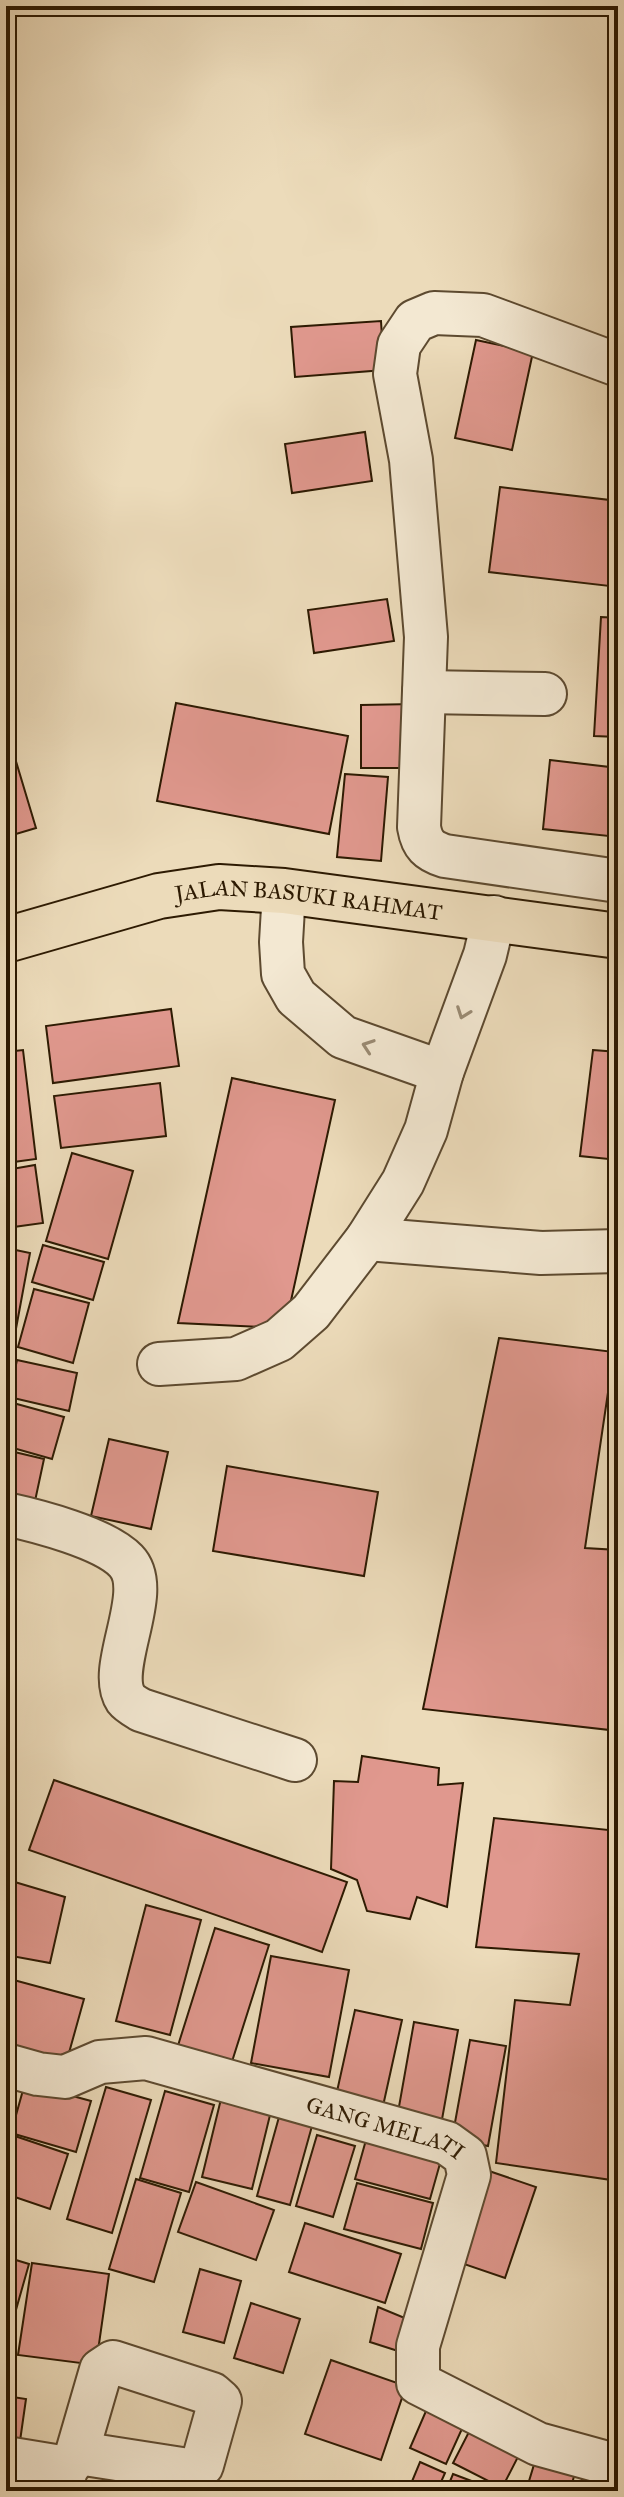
<svg xmlns="http://www.w3.org/2000/svg" width="624" height="2497" viewBox="0 0 624 2497" font-family="'IM FELL Great Primer',serif">
  <rect width="100%" height="100%" fill="#ecdbba"/>
  <filter id="stains"><feTurbulence type="fractalNoise" baseFrequency=".0025" numOctaves="4"/><feColorMatrix values="0 0 0 0 .2 0 0 0 0 .09 0 0 0 0 .02 0 0 0 .5 -.17"/></filter>
  <radialGradient id="worn" r=".72"><stop offset=".6" stop-color="#630" stop-opacity="0"/><stop offset="1" stop-color="#630" stop-opacity=".3"/></radialGradient>
  <!-- building -->
  <g fill="#e0988e" stroke="#2d1a02" stroke-width="2">
    <polygon points="381,321 384,370 295,377 291,327"/>
    <polygon points="476,340 533,352 512,450 455,438"/>
    <polygon points="365,432 372,481 292,493 285,444"/>
    <polygon points="500,487 618,501 618,587 489,572"/>
    <polygon points="387,599 394,641 314,653 308,610"/>
    <polygon points="601,617 618,618 618,737 594,736"/>
    <polygon points="176,703 348,736 329,834 157,801"/>
    <polygon points="415,704 415,768 361,768 361,705"/>
    <polygon points="6,728 36,828 6,837"/>
    <polygon points="550,760 618,768 618,837 543,829"/>
    <polygon points="345,774 388,777 381,861 337,857"/>
    <polygon points="171,1009 179,1066 53,1083 46,1026"/>
    <polygon points="23,1050 36,1159 6,1163 6,1052"/>
    <polygon points="593,1050 618,1052 618,1160 580,1156"/>
    <polygon points="232,1078 335,1100 285,1328 178,1323"/>
    <polygon points="160,1083 166,1136 61,1148 54,1096"/>
    <polygon points="72,1153 133,1171 108,1259 46,1241"/>
    <polygon points="35,1165 43,1223 6,1228 6,1170"/>
    <polygon points="43,1245 104,1262 93,1300 32,1282"/>
    <polygon points="6,1248 30,1253 15,1334 6,1332"/>
    <polygon points="34,1289 89,1303 73,1363 18,1347"/>
    <polygon points="499,1338 614,1352 585,1548 618,1550 618,2181 496,2163 515,2000 570,2005 579,1954 476,1947 494,1818 608,1830 609,1730 423,1709"/>
    <polygon points="17,1360 77,1373 69,1411 9,1397"/>
    <polygon points="6,1401 64,1417 52,1459 6,1446"/>
    <polygon points="109,1439 168,1452 151,1529 91,1516"/>
    <polygon points="6,1450 44,1459 35,1501 6,1495"/>
    <polygon points="227,1466 378,1492 364,1576 213,1551"/>
    <polygon points="362,1756 439,1768 438,1785 463,1783 447,1907 417,1897 410,1919 367,1911 357,1880 331,1869 334,1781 358,1782"/>
    <polygon points="54,1780 347,1882 322,1952 29,1850"/>
    <polygon points="8,1880 65,1897 50,1963 6,1955"/>
    <polygon points="146,1905 201,1920 170,2035 116,2021"/>
    <polygon points="215,1928 269,1945 229,2071 175,2055"/>
    <polygon points="271,1956 349,1970 329,2077 251,2063"/>
    <polygon points="10,1979 84,1999 67,2060 6,2043 6,1994"/>
    <polygon points="355,2010 402,2020 383,2106 336,2096"/>
    <polygon points="414,2022 458,2030 441,2125 397,2118"/>
    <polygon points="470,2040 506,2046 488,2146 452,2139"/>
    <polygon points="25,2083 91,2101 76,2152 11,2133"/>
    <polygon points="106,2087 151,2100 112,2233 67,2219"/>
    <polygon points="165,2091 214,2105 189,2192 140,2178"/>
    <polygon points="221,2099 271,2111 252,2189 202,2177"/>
    <polygon points="279,2117 312,2126 290,2205 257,2196"/>
    <polygon points="6,2133 68,2154 50,2209 6,2194"/>
    <polygon points="317,2135 355,2146 333,2217 296,2206"/>
    <polygon points="366,2140 441,2160 430,2199 355,2179"/>
    <polygon points="489,2171 536,2187 505,2278 458,2262"/>
    <polygon points="136,2179 181,2193 154,2282 109,2269"/>
    <polygon points="196,2182 274,2210 256,2260 178,2232"/>
    <polygon points="357,2183 433,2203 421,2249 344,2229"/>
    <polygon points="305,2223 401,2254 385,2303 289,2272"/>
    <polygon points="6,2257 29,2264 6,2345"/>
    <polygon points="32,2263 109,2274 96,2365 18,2355"/>
    <polygon points="200,2269 241,2281 224,2343 183,2332"/>
    <polygon points="251,2303 300,2319 283,2373 234,2358"/>
    <polygon points="378,2307 412,2321 398,2351 370,2342"/>
    <polygon points="331,2360 406,2386 381,2460 305,2434"/>
    <polygon points="6,2396 26,2399 20,2441 6,2439"/>
    <polygon points="429,2404 466,2420 446,2464 410,2448"/>
    <polygon points="472,2426 521,2451 502,2488 453,2463"/>
    <polygon points="536,2458 576,2469 570,2491 526,2491"/>
    <polygon points="420,2462 445,2473 437,2491 408,2491"/>
    <polygon points="6,2465 38,2471 34,2491 6,2491"/>
    <polygon points="585,2467 618,2476 618,2491 579,2491"/>
    <polygon points="453,2474 498,2491 446,2491"/>
  </g>
  <g fill="none" stroke-linecap="round" stroke-linejoin="round">
    <!-- minor casing -->
    <g stroke="#5d4a30" stroke-width="46">
      <g id="minor">
        <path d="M618,365L483,315L434,313L415,321L399,345L395,374L411,460L426,637L419,827C422,845 429,851 445,856L618,881"/>
        <polyline points="424,692 545,694"/>
        <polyline points="284,891 281,942 283,974 296,997 343,1037 442,1072"/>
        <polyline points="367,1239 541,1253 618,1251"/>
        <polyline points="159,1364 236,1359 279,1340 311,1312 367,1239 403,1182 426,1130 442,1072 485,955 494,917"/>
        <path d="M6,1514C38,1521 104,1538 126,1561C155,1591 105,1668 126,1699C129,1703 136,1707 141,1710L295,1760"/>
        <path id="s1" d="M6,2065L38,2074L65,2077L100,2062L146,2058L447,2143L465,2156L469,2175L418,2346V2383L538,2444L618,2466"/>
        <polyline points="6,2458 67,2468"/>
        <polyline points="61,2491 66,2469 76,2456 85,2454 188,2470 202,2465 220,2401 212,2394 113,2362 101,2370 76,2456"/>
      </g>
    </g>
    <!-- major casing -->
    <g stroke="#2d1a02" stroke-width="48">
      <g id="major">
        <path id="s2" d="M6,940L159,896L219,887L284,891L618,936"/>
      </g>
    </g>
    <!-- minor -->
    <use href="#minor" stroke="#f3e8d2" stroke-width="42"/>
    <!-- major -->
    <use href="#major" stroke="#ecdbba" stroke-width="44"/>
  </g>
  <!-- one-way arrows -->
  <defs><path id="oneway-chevron" d="M-2-3.5L2.5 0L-2 3.5" fill="none" stroke-width="1.6" stroke-linecap="round" stroke-linejoin="round" transform="scale(2)"/></defs>
  <g stroke="#9a8b74">
    <use href="#oneway-chevron" transform="translate(463 1013) rotate(110)"/>
    <use href="#oneway-chevron" transform="translate(368 1046) rotate(-161)"/>
  </g>
  <g text-anchor="middle" dominant-baseline="central" stroke-width="6" stroke-linejoin="round" paint-order="stroke">
    <!-- street labels -->
    <g font-size="22" fill="#2d1a02" stroke="#f3e8d2">
      <text stroke="none"><textPath href="#s2" startOffset="310">JALAN BASUKI RAHMAT</textPath></text>
      <text stroke="none"><textPath href="#s1" startOffset="394">GANG MELATI</textPath></text>
    </g>
  </g>
  <!-- margin -->
  <rect width="624" height="2497" fill="none" stroke="#ecdbba" stroke-width="32"/>
  <rect x="8" y="8" width="608" height="2481" fill="none" stroke="#2d1a02" stroke-width="4"/>
  <rect x="16" y="16" width="592" height="2465" fill="none" stroke="#2d1a02" stroke-width="2"/>
  <rect width="100%" height="100%" filter="url(#stains)"/>
  <rect width="100%" height="100%" fill="url(#worn)"/>
</svg>
